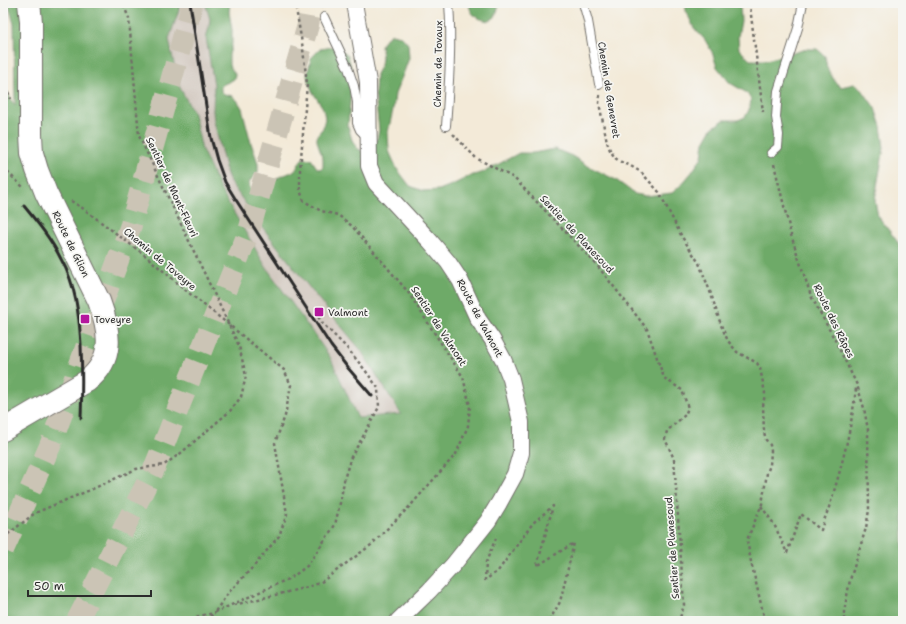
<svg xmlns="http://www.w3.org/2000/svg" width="906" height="624" viewBox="0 0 906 624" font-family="'Shantell Sans',sans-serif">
  <rect width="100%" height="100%" fill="#f6f6f2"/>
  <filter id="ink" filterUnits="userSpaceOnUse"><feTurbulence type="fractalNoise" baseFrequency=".025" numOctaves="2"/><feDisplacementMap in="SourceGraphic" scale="8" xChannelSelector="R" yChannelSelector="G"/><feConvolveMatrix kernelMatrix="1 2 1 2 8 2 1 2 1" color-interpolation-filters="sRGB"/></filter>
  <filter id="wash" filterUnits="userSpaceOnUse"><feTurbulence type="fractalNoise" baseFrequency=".012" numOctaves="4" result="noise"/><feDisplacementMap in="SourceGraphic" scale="16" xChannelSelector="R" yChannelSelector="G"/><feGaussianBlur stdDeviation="0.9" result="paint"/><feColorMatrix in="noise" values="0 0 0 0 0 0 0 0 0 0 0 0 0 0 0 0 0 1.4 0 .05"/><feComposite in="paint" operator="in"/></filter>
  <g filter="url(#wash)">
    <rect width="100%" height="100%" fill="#f3ead8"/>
    <!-- industrial -->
    <polygon fill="#cdc2b9" points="180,3 205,3 210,18 209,27 206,38 214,85 213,111 217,135 220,145 263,228 316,296 360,349 401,415 359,418 330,357 266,267 220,189 202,150 194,114 178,84 169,39 180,7"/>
    <!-- forest -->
    <g fill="#6eaa68" stroke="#4c6a4a">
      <path d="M8,3H180V7L169,39L178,84L194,114L202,150L220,189L266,267L330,357L358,418L401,414L360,349L316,296L263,228L230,182L226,171L214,121L213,111L214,85L206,38L209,27L210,19L205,3H230L229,12L232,30V44L229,55V65L235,74L234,79C230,82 225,83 221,86V91L224,94L232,96L237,100L242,108L251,143L258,163V172L249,182L250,188L254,191L268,187L279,177L292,172L297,168L301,160L304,158L311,159L317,168L320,169L323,167V158L317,141V135L323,128L325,118L323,108L312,91L307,76L311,58L320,49L337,46L348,56L352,71L350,103L348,126L352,140L357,148L362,151L373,147L377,139L379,130L375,94L376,74L381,65L382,57L381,46L384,40L392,34L401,36L408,44L409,58L404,72L395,94L393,110L388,132L389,151L397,169L410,186L423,191L439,190L454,184L470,176L484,172L519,153H533L555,149L572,156L588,166L616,180L635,194L646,196L672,193L681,185L692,172L702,157L704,142L712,128L724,120H738L745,117L749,110L751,100L747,93L730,83L717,67L712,52L705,40L694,28L686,11L685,3H740L741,21L738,37L739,49L750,60H767L807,49H817L825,56L827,68L836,83L841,87L854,84L861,88L875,108L881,126L884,148L877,186L875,201L878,216L897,241L902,252L903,263V621H3V85L15,106L14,24Z"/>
      <path d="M469,3H500L495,17L489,21C478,19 470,16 469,3Z"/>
    </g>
  </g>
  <g filter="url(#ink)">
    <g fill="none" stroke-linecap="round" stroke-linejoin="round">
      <!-- highway-tunnel -->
      <g stroke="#cbc4b5" stroke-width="22" stroke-dasharray="22 11" stroke-linecap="butt">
        <polyline points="3,550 50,446 131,225 190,13 191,3"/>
        <polyline points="77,621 154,469 249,231 308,25 312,3"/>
      </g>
      <!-- lane casing -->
      <g stroke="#716e68" stroke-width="10">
        <g id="lane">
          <polyline points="583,3 588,21 599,84"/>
          <polyline points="324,17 348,68 354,86 357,102 357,123 360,130 365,135 368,136"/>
          <path d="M446,126C449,85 452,44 449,3"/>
          <polyline points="771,153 778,147 779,135 776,117 778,91 798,28 803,3"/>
        </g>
      </g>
      <!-- street casing -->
      <g stroke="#716e68" stroke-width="18">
        <polyline id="street" points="354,3 368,82 369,166 376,183 430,241 448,262 460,280 478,319 492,339 503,359 511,379 521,422 521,453 515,474 499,503 488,521 453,565 429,591 398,621"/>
      </g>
      <!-- secondary casing -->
      <g stroke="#716e68" stroke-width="24">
        <path id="secondary" d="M3,430L87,381C115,359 110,331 99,301L46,193L37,170L32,153L31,134V22L29,3"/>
      </g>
      <!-- path -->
      <g stroke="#716e68" stroke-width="2.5" stroke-dasharray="3 3" stroke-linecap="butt">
        <polyline points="750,3 751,15 763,112"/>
        <polyline points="3,81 11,99"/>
        <polyline points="600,95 599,103 607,142 610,150 615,158 621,162 629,165 641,172 659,192 682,237 699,263 711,294 721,325 728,341 737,352 757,363 760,368 765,393 763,406 764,432 766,440 770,445 771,451 770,465 767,473 762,504 747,540 751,562 765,621"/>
        <polyline points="453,134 476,158 514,178 596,264 647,329 664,378 682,390 688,408 685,415 667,431 665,439 674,459 684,605 679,621"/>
        <polyline points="774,164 791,235 811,296 835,340 857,385 864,408 868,430 869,510 866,528 850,580 844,612 844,621"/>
        <polyline points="3,168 23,187"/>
        <polyline points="71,201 81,207 146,256 189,293 228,324 284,370 291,385 285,416 275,443 287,514 279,536 254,566 229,592 214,613 292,577 307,566 335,525 340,503 345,476 351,457 365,433 379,407 378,388 365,370 347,348 322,323 317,315 316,316"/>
        <path d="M761,506L774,524L787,553L801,514L821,530C824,519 829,509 832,498C843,462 852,425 856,388"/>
        <polyline points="3,538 35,513 90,490 136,469 164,465 181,453 230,411 241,397 246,376 239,346 139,136 129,19 123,3"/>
        <polyline points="496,538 486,562 485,580 498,571 533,523 553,506 537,566 574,543 560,602 549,621"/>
        <polyline points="234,605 304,588 320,583 371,545 412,504 456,454 468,426 470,406 463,377 408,292 352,226 338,215 321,211 304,201 300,190 300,170 307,84 303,49 295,3"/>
        <polyline points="192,621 199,616 215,613"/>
        <polyline points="206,621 214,613"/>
      </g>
      <!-- lane -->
      <use href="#lane" stroke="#fff" stroke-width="8"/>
      <!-- street -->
      <use href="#street" stroke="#fff" stroke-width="16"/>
      <!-- secondary -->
      <use href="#secondary" stroke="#fff" stroke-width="22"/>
      <!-- rail -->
      <g stroke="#2b2b2b" stroke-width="3">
        <polyline points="190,3 211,138 217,160 225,182 236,200 331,346 348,368 372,396"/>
        <path d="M24,206C38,223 51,239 61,259C76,285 79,315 81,344C82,369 82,393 81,418"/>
      </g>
    </g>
  </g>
  <!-- markers -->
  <g fill="#b5179e" stroke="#f6f6f2" stroke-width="1.5">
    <rect x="314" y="307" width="10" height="10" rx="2"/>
    <rect x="80" y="314" width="10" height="10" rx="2"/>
  </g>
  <g text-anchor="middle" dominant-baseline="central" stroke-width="3.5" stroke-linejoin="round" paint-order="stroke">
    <!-- street labels -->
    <g font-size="10" fill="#2b2b2b" stroke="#f6f6f2">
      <text transform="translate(438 64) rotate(-89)">Chemin de Tovaux</text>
      <text transform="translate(609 90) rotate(81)">Chemin de Genevret</text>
      <text transform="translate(172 187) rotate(65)">Sentier de Mont-Fleuri</text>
      <text transform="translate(577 234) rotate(47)">Sentier de Planesoud</text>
      <text transform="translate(71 244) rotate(64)">Route de Glion</text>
      <text transform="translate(160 259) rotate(40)">Chemin de Toveyre</text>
      <text transform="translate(480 318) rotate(62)">Route de Valmont</text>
      <text transform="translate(834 321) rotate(64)">Route des Râpes</text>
      <text transform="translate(439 326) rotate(57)">Sentier de Valmont</text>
      <text transform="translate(672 548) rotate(-94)">Sentier de Planesoud</text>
    </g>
    <!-- poi labels -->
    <g font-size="10" fill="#2b2b2b" stroke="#f6f6f2" text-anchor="start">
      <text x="328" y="312">Valmont</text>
      <text x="94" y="319">Toveyre</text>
    </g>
  </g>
  <!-- margin -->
  <rect width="906" height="624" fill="none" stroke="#f6f6f2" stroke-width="16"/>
  <!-- scale -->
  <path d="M28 590v6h123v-6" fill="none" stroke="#2b2b2b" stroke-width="2"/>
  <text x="34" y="590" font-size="12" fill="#2b2b2b" stroke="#f6f6f2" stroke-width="3" paint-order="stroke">50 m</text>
</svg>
